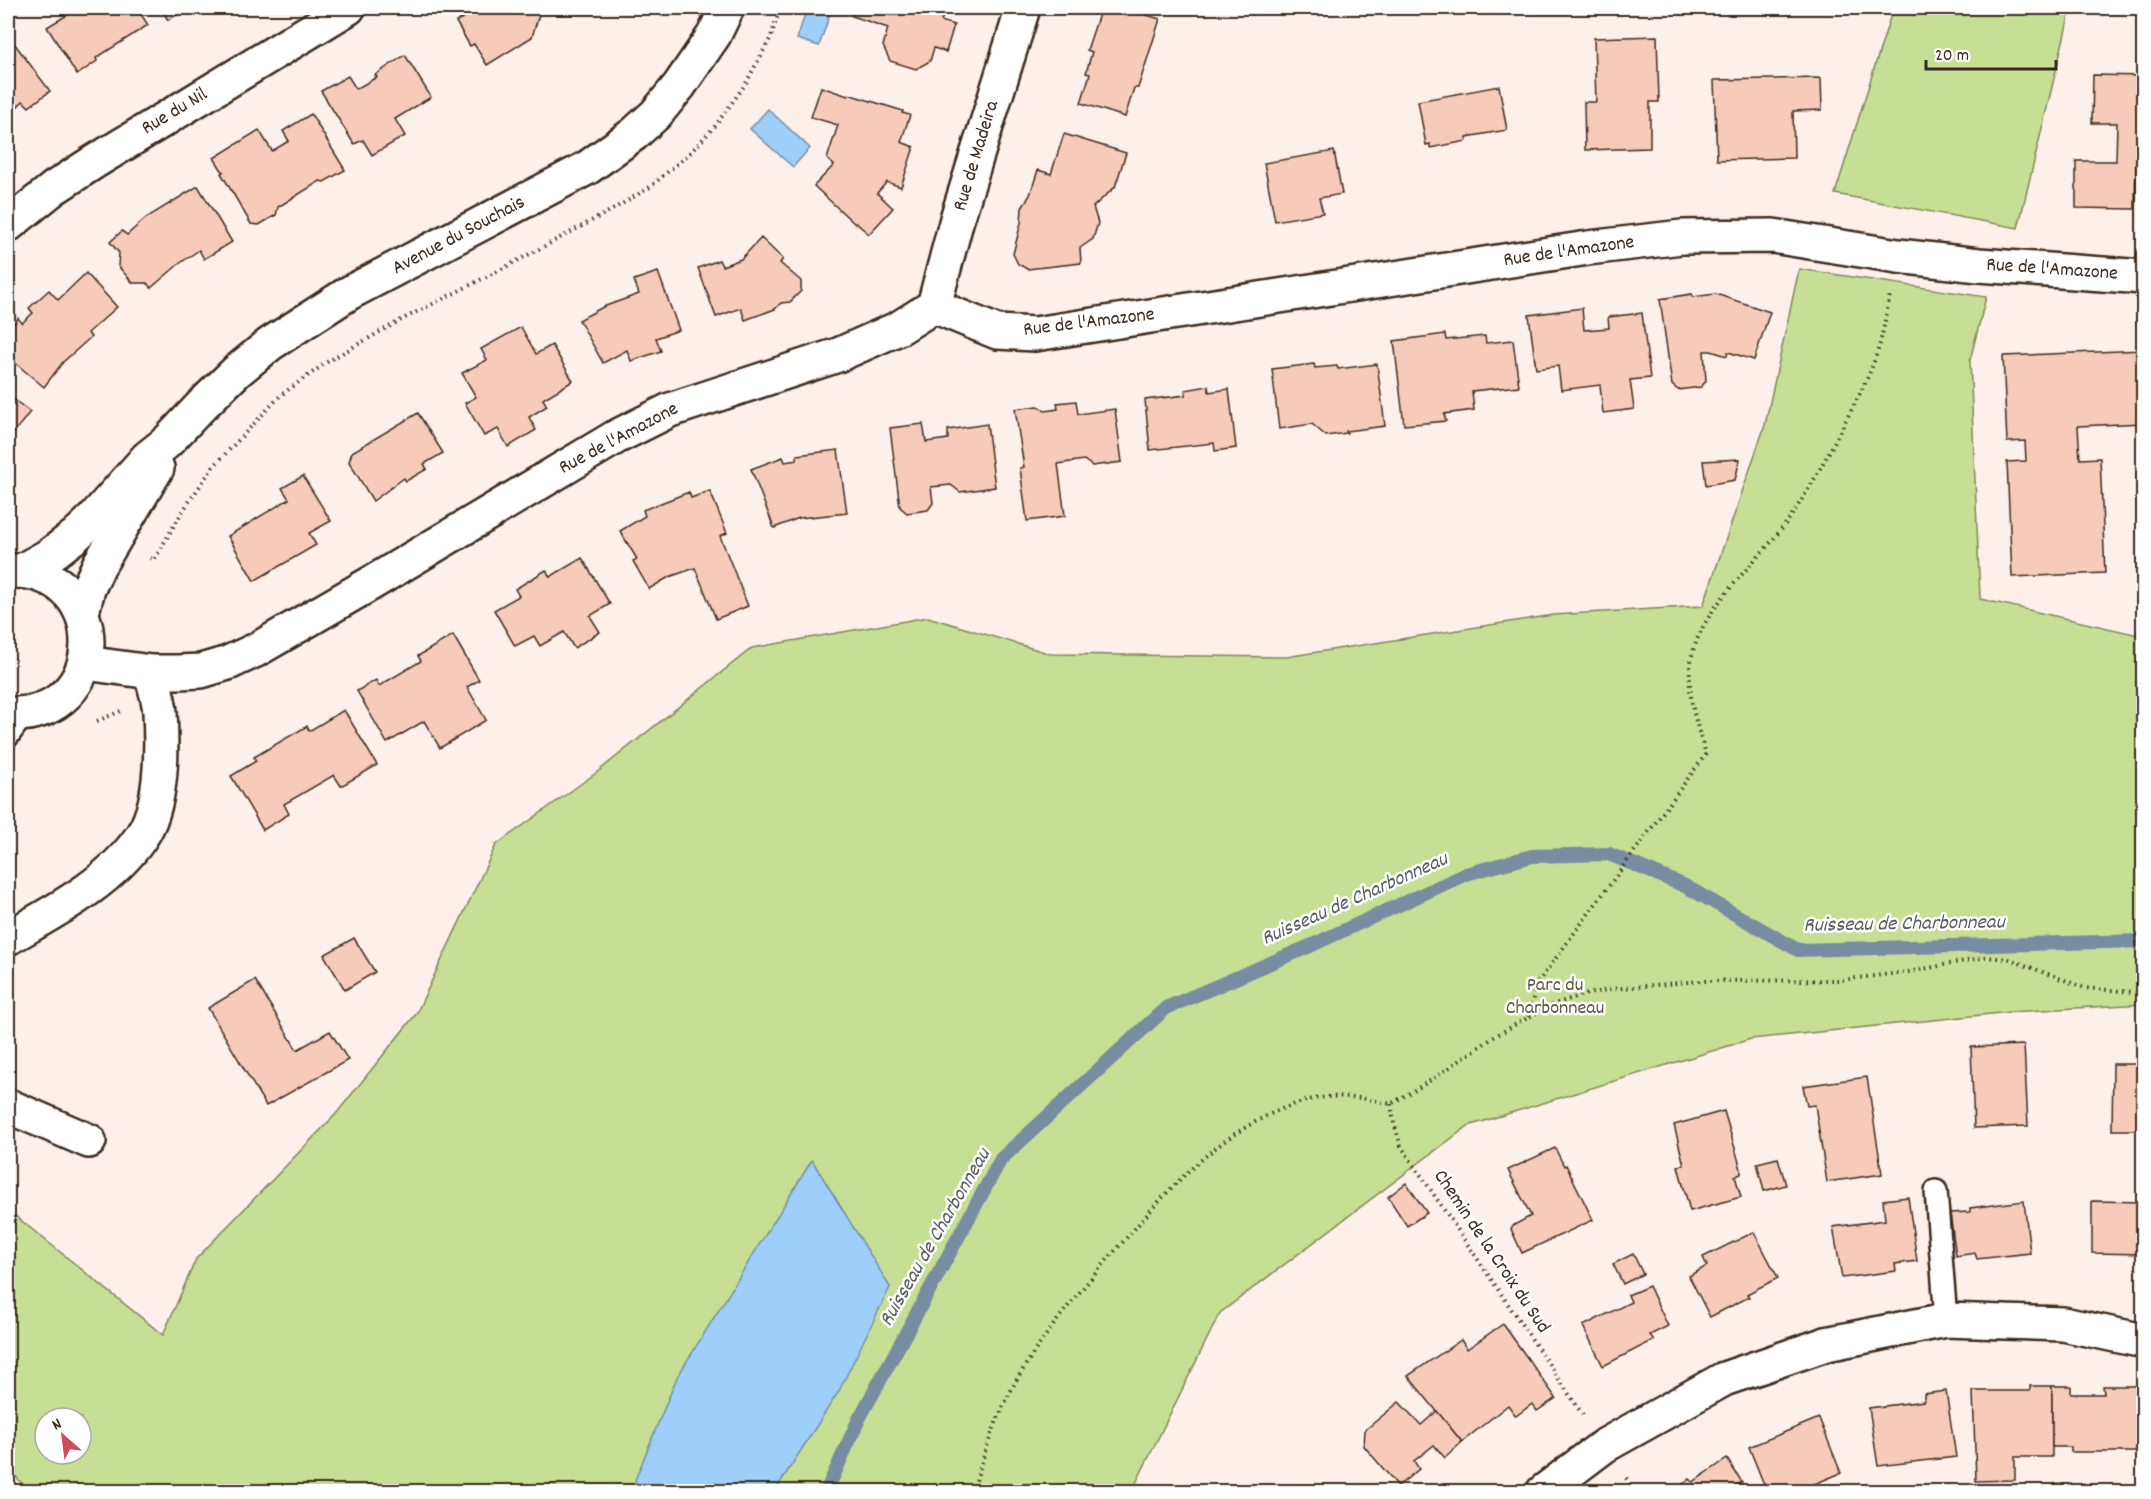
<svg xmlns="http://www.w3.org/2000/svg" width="2151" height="1499" viewBox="0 0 2151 1499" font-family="Dekko,sans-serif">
  <rect width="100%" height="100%" fill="#fdefea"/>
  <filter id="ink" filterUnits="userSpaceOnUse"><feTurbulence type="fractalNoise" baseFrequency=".0167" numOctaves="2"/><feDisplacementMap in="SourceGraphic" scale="12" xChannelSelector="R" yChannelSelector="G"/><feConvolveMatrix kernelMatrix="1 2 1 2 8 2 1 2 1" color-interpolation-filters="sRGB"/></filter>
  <g filter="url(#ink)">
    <!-- green -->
    <g fill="#c6df95" stroke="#80845a" stroke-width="1.5" fill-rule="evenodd">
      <polygon points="1893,8 2071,8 2018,228 1835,194"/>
      <path d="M1799,269L1986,297L1970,360L1980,599L2143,636V1004L2010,1012L1751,1039L1468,1126L1220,1313L1132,1491H28L8,1467V1210L163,1335L196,1259L336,1114L416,1014L496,845L596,773L752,648L928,617L1051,654L1286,657L1553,615L1703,606L1765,425ZM45,1418H81V1454H45Z"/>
    </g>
    <!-- water -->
    <g fill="#9dcffa" stroke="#768da2" stroke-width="1.5">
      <polygon points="807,8 832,8 819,46 797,39"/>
      <polygon points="768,109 810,148 793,167 750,129"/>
      <polygon points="812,1160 890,1287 839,1391 775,1491 640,1491 635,1480 677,1377"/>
    </g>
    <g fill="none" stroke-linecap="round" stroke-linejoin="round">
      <!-- stream -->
      <polyline stroke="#768da2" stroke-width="14" points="826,1492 859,1419 1001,1159 1166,1008 1310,946 1466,874 1532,856 1609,854 1685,886 1798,950 2144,941"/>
    </g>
    <!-- building -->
    <g fill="#f7cbb9" stroke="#3b2a1e" stroke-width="1.5">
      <polygon points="72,8 137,8 148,25 96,58 97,61 77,75 47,27 74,11"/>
      <polygon points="161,8 189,8 168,20"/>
      <polygon points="480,8 541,8 532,37 487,65 474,44 470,46 456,22"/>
      <polygon points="854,8 946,8 941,21 954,25 946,52 934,48 930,61 916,69 890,61 883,46 888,28 852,16"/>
      <polygon points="1101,8 1123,8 1160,19 1138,88 1134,88 1125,117 1081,103 1090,74 1086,73 1092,52 1087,50"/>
      <polygon points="1657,36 1659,102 1650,102 1650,148 1585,150 1584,102 1596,102 1594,38"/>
      <polygon points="11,39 50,91 29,107 23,101 8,116 8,42"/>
      <polygon points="405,55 431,97 395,119 405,136 372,155 363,140 354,144 321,91 348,76 356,89 377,77 375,75"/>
      <polygon points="2093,75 2144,76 2144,163 2136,163 2135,209 2076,208 2076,161 2116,161 2117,123 2092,123"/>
      <polygon points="1821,78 1822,110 1793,111 1794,158 1717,160 1714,80"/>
      <polygon points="1499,86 1507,130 1467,137 1467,141 1430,148 1430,144 1426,145 1418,101"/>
      <polygon points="821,87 848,96 848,94 903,111 902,113 910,115 901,142 914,147 901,187 887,182 877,193 893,208 869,234 856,223 855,224 814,186 834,165 827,159 838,125 811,117"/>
      <polygon points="311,114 345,170 324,182 320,181 278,207 276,215 259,225 251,224 221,173 223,172 214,158 259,130 272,151 289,141 283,131"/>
      <polygon points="1064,134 1126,153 1115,187 1093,207 1098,223 1093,239 1080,248 1081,263 1027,269 1018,264 1013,254 1021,223 1022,208 1030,195 1038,170 1051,174"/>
      <polygon points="1334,151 1342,194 1319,198 1323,213 1275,221 1264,163"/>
      <polygon points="198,186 232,242 204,259 199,250 179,264 151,288 147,283 133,283 118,266 119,253 110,242 122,231 127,235 146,218"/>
      <polygon points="761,238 783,259 780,263 801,281 801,291 790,302 781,303 775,309 745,320 741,308 716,317 698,268 719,260 722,266 741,259"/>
      <polygon points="658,272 679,330 656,338 661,351 631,361 627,350 603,363 579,320 603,307 639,294 634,280"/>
      <polygon points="86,273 117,307 88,333 91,337 63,362 44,387 8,357 8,331 18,318 22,323 33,313 29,308 49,290 58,300"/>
      <polygon points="1692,294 1692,297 1716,294 1770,312 1754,360 1728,352 1727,356 1711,351 1704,351 1706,381 1701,387 1678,390 1672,385 1660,299"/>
      <polygon points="1582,308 1584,330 1609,328 1608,317 1642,313 1650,378 1630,380 1634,409 1603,413 1600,385 1561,390 1558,366 1536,369 1529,315"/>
      <polygon points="521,327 536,354 552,345 573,381 543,399 547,406 529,417 536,430 508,447 498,429 484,436 465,403 476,397 462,373 487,360 481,349"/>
      <polygon points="1445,334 1446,340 1485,336 1486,343 1513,340 1519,386 1472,391 1474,410 1444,414 1446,421 1404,425 1394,341"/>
      <polygon points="2144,350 2144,423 2078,426 2080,459 2100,458 2105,573 2012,577 2007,462 2026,461 2025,441 2007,442 2003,356"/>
      <polygon points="1314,364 1315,368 1337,366 1338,369 1377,364 1385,426 1346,431 1347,433 1326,436 1312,424 1279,429 1272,369"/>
      <polygon points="1208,386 1209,392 1229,389 1236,448 1215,451 1214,443 1150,450 1145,400 1186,395 1185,390"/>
      <polygon points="8,395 30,412 8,440"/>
      <polygon points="1076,401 1078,414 1115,409 1122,462 1092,466 1084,460 1058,464 1065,516 1027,521 1020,468 1024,467 1015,409 1038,406 1045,411 1058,409 1057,403"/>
      <polygon points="418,413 443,453 424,464 427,469 406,481 404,478 373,501 349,462 352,452"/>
      <polygon points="923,424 926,442 948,439 948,430 987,424 995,487 960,492 951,485 931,487 933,503 928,510 907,513 900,507 890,428"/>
      <polygon points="838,450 847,513 799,518 774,528 751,469 783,457 785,462 797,460 797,455"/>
      <polygon points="1740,459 1735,480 1706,485 1703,461"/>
      <polygon points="303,476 331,521 309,533 316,545 254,581 228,536 289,499 282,488"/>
      <polygon points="710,491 727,533 720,536 748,606 716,619 695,568 669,577 649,589 633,561 637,559 620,531 645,516 643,510 689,492 691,498"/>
      <polygon points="582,558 610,604 590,616 600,632 574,648 564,632 540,646 534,636 515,646 494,610 519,596 515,589 546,570 550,577"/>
      <polygon points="453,635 479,680 467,687 486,720 440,748 424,721 387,743 357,691 376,680 379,686 421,661 418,656"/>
      <polygon points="344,710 377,765 341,786 334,775 284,804 289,814 263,830 231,776 256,761 254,757 307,726 309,731"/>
      <polygon points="354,938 375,972 345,990 324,955"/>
      <polygon points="255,980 297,1050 330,1031 348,1060 266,1106 208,1008"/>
      <polygon points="2024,1045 2028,1126 1974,1128 1971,1047"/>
      <polygon points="2113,1064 2144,1064 2144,1130 2112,1130"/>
      <polygon points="1867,1077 1882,1174 1827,1182 1815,1105 1807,1106 1803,1086"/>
      <polygon points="1724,1111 1741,1169 1741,1174 1735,1176 1741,1197 1690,1211 1678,1166 1684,1165 1674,1125"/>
      <polygon points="1555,1148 1564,1166 1566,1165 1593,1220 1522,1253 1511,1229 1514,1225 1531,1216 1508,1170"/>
      <polygon points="1778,1158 1786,1185 1764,1191 1757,1163"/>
      <polygon points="1406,1183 1427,1213 1407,1226 1388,1197"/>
      <polygon points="1908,1197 1917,1261 1895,1264 1896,1271 1842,1278 1833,1227 1885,1220 1883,1200"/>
      <polygon points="2024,1201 2030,1253 1977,1259 1975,1253 1956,1256 1950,1213 1970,1212 1970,1208"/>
      <polygon points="2092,1201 2144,1202 2144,1254 2092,1253"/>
      <polygon points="1754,1232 1778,1278 1747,1294 1749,1297 1710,1317 1689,1276 1707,1266 1703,1257"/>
      <polygon points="1633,1254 1643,1274 1623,1284 1613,1264"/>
      <polygon points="1649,1286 1668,1326 1650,1335 1654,1340 1603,1366 1583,1326 1631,1302 1628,1295"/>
      <polygon points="1503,1324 1556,1398 1537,1411 1532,1404 1516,1416 1508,1405 1462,1442 1408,1376 1461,1340 1467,1349"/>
      <polygon points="2030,1386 2052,1386 2052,1457 2015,1457 2015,1480 1976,1481 1973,1391 2030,1391"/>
      <polygon points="2052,1386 2071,1386 2071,1394 2104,1394 2103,1386 2144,1386 2144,1452 2071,1452 2071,1447 2052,1447"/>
      <polygon points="1946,1391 1956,1457 1878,1466 1869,1408 1924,1401 1924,1394"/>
      <polygon points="1399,1402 1421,1425 1437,1411 1462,1442 1445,1458 1434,1445 1414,1461 1419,1469 1398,1486 1364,1446 1365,1430"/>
      <polygon points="1819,1418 1841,1473 1795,1492 1767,1492 1749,1447"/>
      <polygon points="1727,1459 1742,1482 1735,1486 1739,1492 1671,1492 1690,1479 1693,1482"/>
    </g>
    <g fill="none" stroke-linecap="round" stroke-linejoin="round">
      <!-- service casing -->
      <g stroke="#3b2a1e" stroke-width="26">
        <g id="service">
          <polyline points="8,736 23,715"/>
          <polyline points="1936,1191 1946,1320"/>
        </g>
      </g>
      <!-- minor casing -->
      <g stroke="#3b2a1e" stroke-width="38">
        <g id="minor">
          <polyline points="8,225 54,188 94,162 348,8"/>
          <polyline points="934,306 957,219 1023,8"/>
          <polyline points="23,570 50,555 75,536 92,520 147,458 167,442 202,405 237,371 270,344 349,293 587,168 634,134 656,114 679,86 714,35 727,8"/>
          <polyline points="82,612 88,589 99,565 157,468"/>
          <polyline points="85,663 151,672 178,672 201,671 228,663 256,650 375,581 616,437 670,410 838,355 899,328 934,306 997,332 1035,334 1588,248 1682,237 1773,236 1898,256 1979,265 2144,277"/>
          <path d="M8,714C112,719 114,568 10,571"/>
          <path d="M8,938C55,911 110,883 141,837C163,806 162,749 160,712C159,699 154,685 151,672"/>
          <polyline points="8,1106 89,1141"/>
          <polyline points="1543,1492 1604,1446 1724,1379 1826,1344 1946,1320 2063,1324 2144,1341"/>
        </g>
      </g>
      <!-- path -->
      <g stroke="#3b2a1e" stroke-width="4" stroke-dasharray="1.5 4.5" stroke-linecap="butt">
        <polyline points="150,558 154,560 182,512 213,467 281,395 330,360 403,319 500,270 612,210 650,187 690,153 715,126 745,85 771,37 780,8"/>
        <polyline points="97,721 121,711"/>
        <path d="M1529,1017L1536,985L1706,754C1696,723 1686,693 1691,660C1701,606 1758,563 1789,519C1810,489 1827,456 1844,424C1856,401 1869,378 1877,353C1883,335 1886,314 1890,295"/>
        <polyline points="1391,1104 1394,1124 1401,1146 1583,1415"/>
        <polyline points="1626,1478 1636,1492"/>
        <path d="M973,1492C983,1454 997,1416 1016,1381C1043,1334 1079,1292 1115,1251C1171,1187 1221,1126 1305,1101C1334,1093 1362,1097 1391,1104L1428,1082L1497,1035L1529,1017L1554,1004L1583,995L1612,989L1700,981L1841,980L1908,972L1985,957L2009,959L2085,988L2144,993"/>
      </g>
      <!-- service -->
      <use href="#service" stroke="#fff" stroke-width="21"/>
      <!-- minor -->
      <use href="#minor" stroke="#fff" stroke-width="33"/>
    </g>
  </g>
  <g text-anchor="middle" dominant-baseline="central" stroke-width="5" stroke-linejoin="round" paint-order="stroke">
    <!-- street labels -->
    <g font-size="20" fill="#3b2a1e" stroke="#fff">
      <text transform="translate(175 112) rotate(-31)">Rue du Nil</text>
      <text transform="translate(977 156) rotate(-73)">Rue de Madeira</text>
      <text transform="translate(459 236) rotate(-28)">Avenue du Souchais</text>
      <text transform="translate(1569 252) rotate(-8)">Rue de l'Amazone</text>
      <text transform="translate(2052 270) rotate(4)">Rue de l'Amazone</text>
      <text transform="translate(1089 323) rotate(-7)">Rue de l'Amazone</text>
      <text transform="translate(619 439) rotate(-28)">Rue de l'Amazone</text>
      <text transform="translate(1491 1252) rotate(56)">Chemin de la Croix du Sud</text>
    </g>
    <!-- park labels -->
    <g font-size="20" fill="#5e573c" stroke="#fff">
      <text x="1555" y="986">Parc du<tspan x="1555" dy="23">Charbonneau</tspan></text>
    </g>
    <!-- water labels -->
    <g font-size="21" font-style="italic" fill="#585c60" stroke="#fff">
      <text transform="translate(1355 900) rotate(-24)">Ruisseau de Charbonneau</text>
      <text transform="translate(1904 925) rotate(-1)">Ruisseau de Charbonneau</text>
      <text transform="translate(936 1238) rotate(-60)">Ruisseau de Charbonneau</text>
    </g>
  </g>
  <!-- margin -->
  <rect width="2151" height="1499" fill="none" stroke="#fff" stroke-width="30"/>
  <rect x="15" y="15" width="2121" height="1469" fill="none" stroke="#3b2a1e" stroke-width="2" filter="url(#ink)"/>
  <!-- north arrow -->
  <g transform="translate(63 1436) rotate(332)"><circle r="28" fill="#ffffff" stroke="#b1aaa5" stroke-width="1.5"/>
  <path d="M0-4.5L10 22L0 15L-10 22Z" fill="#d1495b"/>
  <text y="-9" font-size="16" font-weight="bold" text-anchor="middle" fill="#3b2a1e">N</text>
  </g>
  <!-- scale -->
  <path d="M1926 60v9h130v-9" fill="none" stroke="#3b2a1e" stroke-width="3"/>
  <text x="1935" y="60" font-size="18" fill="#3b2a1e" stroke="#ffffff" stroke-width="4.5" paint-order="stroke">20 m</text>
</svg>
